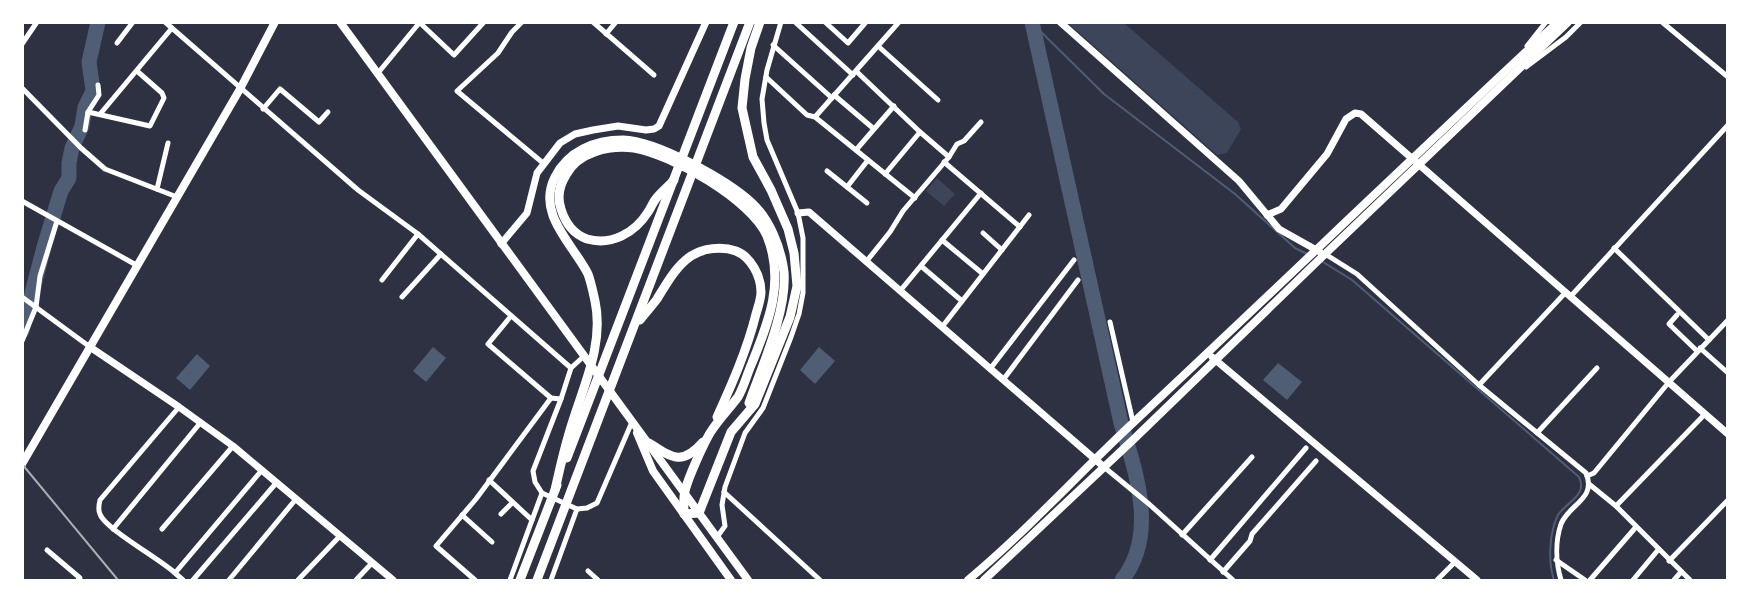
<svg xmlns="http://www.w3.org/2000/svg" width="1750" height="603" viewBox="0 0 1750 603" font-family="Roboto,sans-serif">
  <rect width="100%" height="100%" fill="#2d3142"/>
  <!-- green -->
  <g fill="#3c4559">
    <polygon points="1068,23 1124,23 1238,122 1241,129 1227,153 1217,155"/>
    <polygon points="937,178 955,194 944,206 926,191"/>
  </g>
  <!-- water -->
  <g fill="#4f5d75">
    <polygon points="433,347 446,358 426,382 413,371"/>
    <polygon points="819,347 835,361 815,384 800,370"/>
    <polygon points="197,354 210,366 190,390 176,378"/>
    <polygon points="1278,363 1302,382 1287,400 1263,380"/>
  </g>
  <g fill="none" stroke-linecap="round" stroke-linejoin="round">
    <!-- stream -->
    <g stroke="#4f5d75" stroke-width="2">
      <polyline points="1032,23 1104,94 1235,194 1295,248 1307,254"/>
      <path d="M1323,262L1352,280L1579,477C1588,496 1566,502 1558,515C1549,533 1548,562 1554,580"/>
    </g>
    <!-- river -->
    <g stroke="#4f5d75" stroke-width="15">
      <path d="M1032,22L1121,423C1136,472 1158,535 1122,580"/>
      <polyline points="22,331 44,247 61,191 69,178 69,163 72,148 82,126 85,107 93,91 89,62 98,22"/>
    </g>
    <!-- minor -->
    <g stroke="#fff" stroke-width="5">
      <polyline points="165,22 358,190 418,234 571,368"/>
      <polyline points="419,22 454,55 484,22"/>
      <polyline points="522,22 512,32 498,53 457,91 543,163"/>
      <polyline points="593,22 654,75"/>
      <polyline points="795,22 853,75"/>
      <polyline points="825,22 848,43 866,22"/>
      <polyline points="1662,22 1728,77"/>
      <polyline points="606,34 616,22"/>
      <polyline points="117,43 133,22"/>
      <polyline points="22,44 37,22"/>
      <polyline points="773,45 832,98"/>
      <polyline points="878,46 938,100"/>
      <polyline points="1527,46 1546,22"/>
      <polyline points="1526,67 1566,37 1581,22"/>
      <polyline points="856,71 920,132 949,157"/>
      <polyline points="378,73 420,22"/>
      <polyline points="766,77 807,115 815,117 915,198"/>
      <polyline points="22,88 81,148 105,169 177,197"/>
      <polyline points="834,95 874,129"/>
      <polyline points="263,109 280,89 319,122 328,112"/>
      <polyline points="88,112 150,126 164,98 162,93 137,71"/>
      <polyline points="101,113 172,28"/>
      <polyline points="815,117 899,22"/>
      <polyline points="85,130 88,112 99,95 98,85"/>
      <polyline points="856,150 894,106"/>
      <polyline points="944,162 1020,227"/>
      <polyline points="827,171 867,203"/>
      <polyline points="885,174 920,132"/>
      <polyline points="847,187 868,160"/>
      <polyline points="157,189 168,143"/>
      <polyline points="22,201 138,266"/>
      <polyline points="983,233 1002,250"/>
      <polyline points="942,240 983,274"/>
      <polyline points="1614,248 1709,340"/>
      <path d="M1325,254L1357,274L1479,385L1586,473C1597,499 1569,504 1561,524C1555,542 1556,563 1561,580"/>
      <polyline points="866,262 890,232 903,211 949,157 957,144 964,141 981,122"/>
      <polyline points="921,266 962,301"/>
      <polyline points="382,280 418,234"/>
      <polyline points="900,291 981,193"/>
      <polyline points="1571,296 1728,125"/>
      <polyline points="22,297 90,347"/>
      <polyline points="402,297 441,254"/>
      <polyline points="1677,315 1669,324 1697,351"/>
      <polyline points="511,316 488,344 551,398 561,399"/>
      <polyline points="1110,322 1133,422"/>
      <polyline points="942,327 1029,215"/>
      <polyline points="22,341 36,307 40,276 57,221"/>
      <polyline points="1700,348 1728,373"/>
      <polyline points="583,357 571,368 561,399 533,471 535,482 542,493 577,509 587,508 597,503 632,422"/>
      <polyline points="990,369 1074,260"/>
      <polyline points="1003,380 1078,280"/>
      <polyline points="1479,385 1566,292"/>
      <polyline points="1537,433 1597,368"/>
      <polyline points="1104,467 1149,504 1233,580"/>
      <polyline points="1587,476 1594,473 1669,382 1728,320"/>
      <polyline points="489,480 532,520"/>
      <polyline points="1589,484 1616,506 1690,580"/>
      <polyline points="724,492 820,580"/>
      <polyline points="1616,506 1705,414"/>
      <polyline points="501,514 512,503"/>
      <polyline points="462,515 492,542"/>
      <polyline points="113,529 201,422"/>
      <polyline points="162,529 233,446"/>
      <polyline points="1182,535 1252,457"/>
      <polyline points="717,537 725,526 722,505 725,487 745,433 763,408 791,337 799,314 803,293 803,238 798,213 767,140 764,123 762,99 767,70 781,22"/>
      <polyline points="47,550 80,578 78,580"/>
      <polyline points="1210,560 1306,448"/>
      <polyline points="1556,560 1585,580"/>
      <polyline points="1669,561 1728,500"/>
      <polyline points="588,571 598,580"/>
      <polyline points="1223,572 1250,541 1252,534 1316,461"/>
      <path d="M175,573C160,559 104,528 100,514C98,510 99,504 100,500L179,407"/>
      <polyline points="183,580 175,573 262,470"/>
      <polyline points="193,580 277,482"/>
      <polyline points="229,580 296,499"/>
      <polyline points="298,580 340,536"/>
      <polyline points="356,580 372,563"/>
      <polyline points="475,580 436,546 476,499 551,398"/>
      <polyline points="510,580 542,493"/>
      <polyline points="551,580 577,509"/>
      <polyline points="1437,580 1455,562"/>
      <polyline points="1590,580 1636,527"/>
      <polyline points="1633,580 1658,550"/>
      <polyline points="1674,580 1681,572"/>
    </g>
    <!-- tertiary -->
    <g stroke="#fff" stroke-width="7">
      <polyline points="1060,22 1239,181 1279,229 1320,252"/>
      <polyline points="798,213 809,212 1104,467"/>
      <polyline points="1267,215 1281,209 1327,154 1346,119 1355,113 1361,114 1728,434"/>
      <polyline points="501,244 527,213 537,173 560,143 575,134 593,130 618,126 646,130 654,129 659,126 706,22"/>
      <polyline points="90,347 179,407 233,446 393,580"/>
      <polyline points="1212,357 1477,580"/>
    </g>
    <!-- secondary -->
    <polyline stroke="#fff" stroke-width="8" points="22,464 240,89 275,22"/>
    <!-- primary -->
    <g stroke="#fff" stroke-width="8">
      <polyline points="340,22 748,580"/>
      <polyline points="637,433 653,471 731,580"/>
    </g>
    <!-- trunk -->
    <g stroke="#fff" stroke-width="8">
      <path d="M968,580C1027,531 1079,473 1135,421C1277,288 1416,154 1558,22"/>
      <polyline points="984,580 1135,438 1325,254 1568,22"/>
    </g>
    <!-- motorway -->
    <g stroke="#fff" stroke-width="9">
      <path d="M674,180C668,187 660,193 655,200C652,204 651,208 648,212C635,233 611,246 587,239C573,234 565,222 561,209C557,197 559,186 566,175C578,152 609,145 634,148C671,154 752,200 767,236C785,281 769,321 752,363C747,374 744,387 738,397C729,409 718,420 710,433C703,445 688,478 685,491C683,498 684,507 684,514L699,513L731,432L755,404L790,317L797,286L794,253L788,229L771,190L753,157L742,108L745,79L751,48L760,22"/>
      <path d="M640,320C645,313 652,306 657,299C667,283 676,266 691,256C703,248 722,246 736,251C751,257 761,276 761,292C761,299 758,307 756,314C747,350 732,384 717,417"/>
      <path d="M649,443C672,458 682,466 703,442"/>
      <polyline points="567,458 734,22"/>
      <path d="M555,490C559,472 563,454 568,437C580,392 605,348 595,301C593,292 591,282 588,274C573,244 536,214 555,177C568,151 595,140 623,140C657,141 727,180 752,203C770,220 781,248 784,272C787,312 762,366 749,403"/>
      <polyline points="520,580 557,485"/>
      <polyline points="537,580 750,22"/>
    </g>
    <!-- rail -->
    <polyline stroke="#abadb3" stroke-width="2" points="22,464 118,580"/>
  </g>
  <!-- border -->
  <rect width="1750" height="603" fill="none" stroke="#ffffff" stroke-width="48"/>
</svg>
